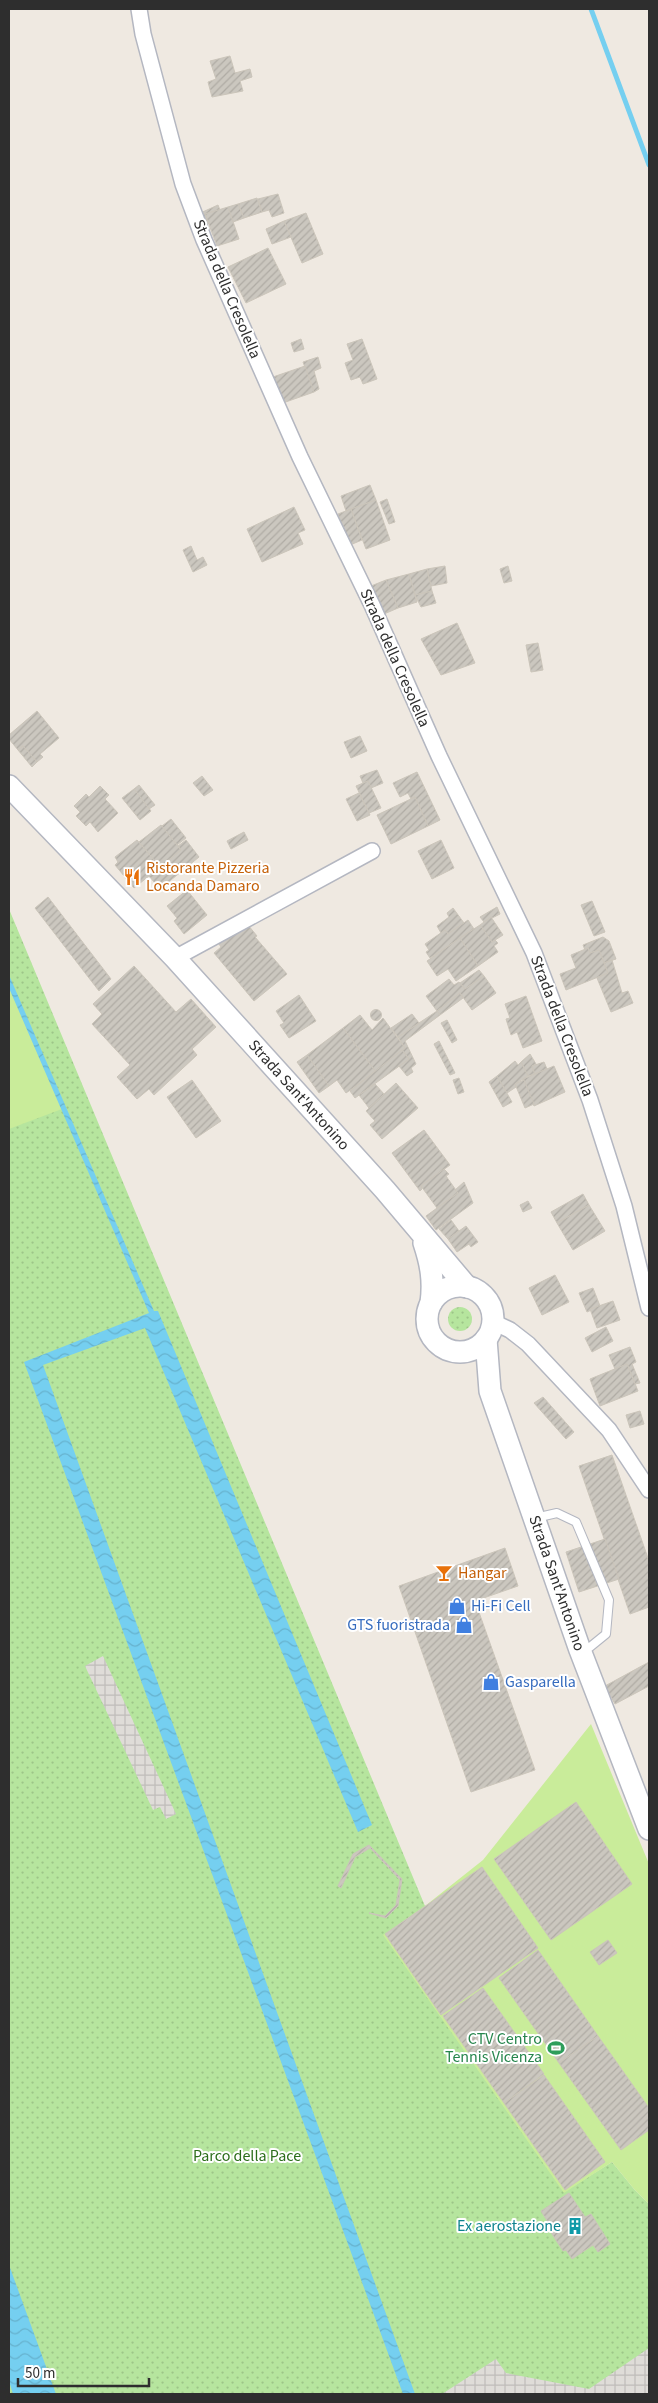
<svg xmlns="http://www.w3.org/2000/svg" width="658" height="2403" viewBox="0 0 658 2403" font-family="'Source Sans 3',sans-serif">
  <defs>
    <pattern id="grass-dots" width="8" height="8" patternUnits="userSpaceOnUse" patternTransform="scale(1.25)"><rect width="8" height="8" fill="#b6e59e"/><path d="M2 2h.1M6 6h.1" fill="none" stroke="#9dc588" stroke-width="1.8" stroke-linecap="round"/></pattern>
    <pattern id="plaza-grid" width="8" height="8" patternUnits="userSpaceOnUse" patternTransform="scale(1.25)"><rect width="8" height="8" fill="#dfdcd8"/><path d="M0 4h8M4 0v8" fill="none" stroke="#c0bdba"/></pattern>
    <pattern id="water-waves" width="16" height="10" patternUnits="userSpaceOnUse" patternTransform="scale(1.25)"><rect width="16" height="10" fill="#75cff0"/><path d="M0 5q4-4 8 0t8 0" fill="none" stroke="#66b2ce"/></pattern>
    <pattern id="building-hatch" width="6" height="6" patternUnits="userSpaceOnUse" patternTransform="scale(1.25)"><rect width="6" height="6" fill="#cbc7bf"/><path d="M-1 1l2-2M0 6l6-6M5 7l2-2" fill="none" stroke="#afaba4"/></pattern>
  </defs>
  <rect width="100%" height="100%" fill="#efe9e1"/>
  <!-- grass -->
  <g fill="url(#grass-dots)">
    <polygon points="9,909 425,1906 384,1935 564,2192 612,2162 634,2189 649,2204 649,2394 9,2394"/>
    <circle cx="460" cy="1319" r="12"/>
  </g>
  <!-- pitch -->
  <g fill="#c9ec9a">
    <polygon points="9,987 62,1109 9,1129"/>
    <polygon points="591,1724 649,1864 649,2204 634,2189 612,2162 564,2193 383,1935 425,1906 483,1860"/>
  </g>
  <!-- plaza -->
  <g fill="url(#plaza-grid)">
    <polygon points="103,1656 176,1814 166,1819 160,1807 153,1810 85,1666"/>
    <polygon points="649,2348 649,2394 442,2394 496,2359 506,2373 589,2389"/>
  </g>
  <!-- water -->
  <g fill="url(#water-waves)">
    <polygon points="9,975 154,1311 158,1311 372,1825 358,1832 145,1328 43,1365 415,2394 403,2394 24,1362 149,1313 9,988"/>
    <polygon points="9,2265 56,2394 13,2394 9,2381"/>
  </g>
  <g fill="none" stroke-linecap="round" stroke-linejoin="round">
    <!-- stream -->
    <polyline stroke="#75cff0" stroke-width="5" points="591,9 649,165"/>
  </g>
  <!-- building -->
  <g fill="url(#building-hatch)" stroke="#cbc5ba">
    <polygon points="230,56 235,73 250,69 252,77 240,81 243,91 212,97 208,82 216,79 210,61"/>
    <polygon points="278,194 284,213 272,217 269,210 262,212 258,199"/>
    <polygon points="257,198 262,212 244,218 238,204"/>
    <polygon points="238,204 244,218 233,222 228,207"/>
    <polygon points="218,205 220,210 205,214 209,223 201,227 196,215"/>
    <polygon points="228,207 239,239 217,246 205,214"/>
    <polygon points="306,213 323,254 302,263 284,221"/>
    <polygon points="284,221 291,237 272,244 266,229"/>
    <polygon points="268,248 286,284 246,303 228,267"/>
    <polygon points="301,339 304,349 294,352 291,343"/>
    <polygon points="362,339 377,379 363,384 360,377 351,380 345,363 353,360 347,344"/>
    <polygon points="318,357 321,368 314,371 319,389 314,392 303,362"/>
    <polygon points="305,366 314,392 280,404 270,378"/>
    <polygon points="370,485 376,500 346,511 341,496"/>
    <polygon points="387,499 395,522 389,524 380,502"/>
    <polygon points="376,500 390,540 366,549 351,509"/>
    <polygon points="294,507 305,530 298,533 303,544 262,562 247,529"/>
    <polygon points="351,509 362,540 350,545 338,514"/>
    <polygon points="191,546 197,560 203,557 207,565 193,572 183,550"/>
    <polygon points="445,566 447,583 431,586 427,569"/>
    <polygon points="508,566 512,581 504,583 500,569"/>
    <polygon points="427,569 432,591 415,595 409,574"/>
    <polygon points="409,574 417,602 398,608 386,580"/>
    <polygon points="386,580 398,608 384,614 371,586"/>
    <polygon points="432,591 436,603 421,607 415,595"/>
    <polygon points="457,623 475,663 441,675 421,639"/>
    <polygon points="538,643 543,670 531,672 526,645"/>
    <polygon points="37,711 59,738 40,754 43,757 37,762 23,746 18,750 9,739 9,735"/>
    <polygon points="360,736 367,751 351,758 344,742"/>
    <polygon points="23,746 37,762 32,767 18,750"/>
    <polygon points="377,770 383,783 371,788 368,781 363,783 360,776"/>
    <polygon points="417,772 440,820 428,826 415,797 411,799 408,793 400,797 393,783"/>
    <polygon points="202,776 213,790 204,796 193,783"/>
    <polygon points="368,781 381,808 369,813 356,786"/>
    <polygon points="139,785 155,805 149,809 134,789"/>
    <polygon points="100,786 109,795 105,799 118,813 98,832 90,822 86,826 76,816 80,812 74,806 86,794 89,797"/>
    <polygon points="134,789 151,811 140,820 122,798"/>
    <polygon points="359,793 370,815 357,821 346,799"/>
    <polygon points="415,797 428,826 391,844 377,815"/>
    <polygon points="171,819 186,838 177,845 162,826"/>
    <polygon points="161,825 181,850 160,867 139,842"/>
    <polygon points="244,832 248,840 231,849 227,841"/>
    <polygon points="137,840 160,867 134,888 115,865 118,862 115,857"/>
    <polygon points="186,840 199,857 160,889 149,876 181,850 178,846"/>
    <polygon points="441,840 454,868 432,879 418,851"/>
    <polygon points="187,890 207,915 184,934 174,921 177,918 167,906"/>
    <polygon points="48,897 111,979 99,991 35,908"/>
    <polygon points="592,901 605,932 594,936 581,905"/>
    <polygon points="497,907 500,914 484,922 480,917"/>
    <polygon points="453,908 464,923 448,934 445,930 441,933 437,926 449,917 447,913"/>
    <polygon points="491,917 503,935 492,942 480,925"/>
    <polygon points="468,920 474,929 430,958 426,952 429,950 425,944 445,930 448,934"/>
    <polygon points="248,925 257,936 255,937 287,974 254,1001 214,953 221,947 219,944 237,929 240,932"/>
    <polygon points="480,925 492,942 495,940 498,943 494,946 498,952 478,966 460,938"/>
    <polygon points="603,937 609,941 616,959 604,963 599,950 590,953 588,948 585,950 583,945"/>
    <polygon points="460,938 478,966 456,981 448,969 437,976 427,961"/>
    <polygon points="588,948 590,953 599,950 608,973 566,990 560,974 576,968 571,955"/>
    <polygon points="612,960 622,993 628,991 633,1003 611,1012 597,978 608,973 604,963"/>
    <polygon points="134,966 176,1012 191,999 216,1027 192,1049 197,1055 154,1095 149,1089 137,1099 117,1077 130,1065 92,1024 102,1014 93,1004"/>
    <polygon points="479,970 484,976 465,989 460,983"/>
    <polygon points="484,976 496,993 472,1010 460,993 437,1011 426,996 449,979 454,985 459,982 465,989"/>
    <polygon points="460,993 463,998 440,1015 437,1011"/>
    <polygon points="299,995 316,1021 289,1038 280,1025 284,1023 276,1011"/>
    <polygon points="526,996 542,1041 523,1048 517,1032 511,1035 506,1019 510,1018 505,1004"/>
    <circle cx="376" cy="1015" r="5.5"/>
    <polygon points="437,1011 440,1015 405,1041 416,1064 411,1068 413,1072 407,1076 399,1066 409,1059 402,1050 405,1048 398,1037"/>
    <polygon points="412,1014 419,1023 398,1037 391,1028"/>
    <polygon points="360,1015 372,1030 383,1018 405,1048 376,1072 343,1028"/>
    <polygon points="447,1020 457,1040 452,1043 441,1023"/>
    <polygon points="343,1028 376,1072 346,1093 337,1080 329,1086 307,1055"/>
    <polygon points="439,1041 455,1073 450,1075 434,1044"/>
    <polygon points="402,1050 409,1059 355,1098 350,1091"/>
    <polygon points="530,1054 536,1064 532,1066 535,1074 528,1076 521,1062"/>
    <polygon points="307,1055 329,1086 319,1093 297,1062"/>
    <polygon points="515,1061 518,1065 521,1062 528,1076 515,1084 516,1087 507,1093 497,1076"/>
    <polygon points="544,1062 547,1069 535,1074 532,1066"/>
    <polygon points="554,1066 565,1092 534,1106 523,1079"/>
    <polygon points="497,1076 512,1102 503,1107 489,1082"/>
    <polygon points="459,1078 464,1092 458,1094 453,1080"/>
    <polygon points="192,1080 221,1121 196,1138 167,1097"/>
    <polygon points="524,1080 534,1104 525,1108 515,1084"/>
    <polygon points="396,1083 418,1108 382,1139 370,1125 375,1121 366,1111"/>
    <polygon points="375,1084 384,1094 369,1108 359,1095"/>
    <polygon points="424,1130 450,1165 421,1186 422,1189 420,1191 392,1153"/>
    <polygon points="444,1169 449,1174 446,1176 458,1193 437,1208 421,1186"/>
    <polygon points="464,1182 473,1203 436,1230 426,1216 458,1193 455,1190"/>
    <polygon points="583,1194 589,1205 557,1223 551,1212"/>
    <polygon points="528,1201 532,1208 523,1212 520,1205"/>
    <polygon points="589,1205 605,1231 573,1250 557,1223"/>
    <polygon points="451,1220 459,1231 448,1239 439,1229"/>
    <polygon points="466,1226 478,1242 471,1247 469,1244 457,1252 448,1239"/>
    <polygon points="555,1275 569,1302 542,1315 529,1288"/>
    <polygon points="593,1288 600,1306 587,1312 579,1293"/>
    <polygon points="613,1301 620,1320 597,1328 590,1309"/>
    <polygon points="606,1327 613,1341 592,1352 585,1338"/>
    <polygon points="630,1347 636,1362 632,1364 640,1383 635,1384 627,1364 615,1369 609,1355"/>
    <polygon points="627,1364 638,1391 600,1406 590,1379"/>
    <polygon points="543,1397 574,1432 566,1439 534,1403"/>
    <polygon points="640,1411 644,1424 630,1428 626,1415"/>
    <polygon points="612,1455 649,1561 649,1607 630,1614 579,1466"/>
    <polygon points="605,1539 619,1579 579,1592 566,1552"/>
    <polygon points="505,1548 518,1586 475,1601 535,1770 471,1792 399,1586"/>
    <polygon points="649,1662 649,1686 615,1704 605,1686"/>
    <polygon points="576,1802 632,1884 551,1940 494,1859"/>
    <polygon points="369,1845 402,1879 398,1906 386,1918 369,1913 385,1916 396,1905 400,1880 370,1848 355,1857 341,1888 338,1886 353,1854"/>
    <polygon points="482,1867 538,1948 441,2015 385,1934"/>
    <polygon points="608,1940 617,1953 599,1965 590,1952"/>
    <polygon points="538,1950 598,2036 559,2063 499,1978"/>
    <polygon points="483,1988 544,2074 504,2103 443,2016"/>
    <polygon points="598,2036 649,2108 649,2130 621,2150 559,2063"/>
    <polygon points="544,2075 605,2162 565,2190 504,2103"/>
    <polygon points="569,2193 585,2217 591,2214 610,2244 598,2252 593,2245 572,2259 566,2250 563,2251 548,2228 551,2227 541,2211"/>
  </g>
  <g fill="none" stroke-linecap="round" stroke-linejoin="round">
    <!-- lane casing -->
    <g stroke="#b4b7c1" stroke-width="10">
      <polyline id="lane" points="535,1518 557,1513 576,1522 609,1600 606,1634 590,1647 582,1649"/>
    </g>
    <!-- street casing -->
    <g stroke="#b4b7c1" stroke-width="18">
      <g id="street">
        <polyline points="139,9 143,34 183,184 204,240 300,457 372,605 439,756 534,953 590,1100 624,1206 649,1308"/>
        <polyline points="175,958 372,851"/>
        <polyline points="493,1322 510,1330 528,1344 609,1430 649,1490"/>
      </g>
    </g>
    <!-- secondary casing -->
    <g stroke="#b4b7c1" stroke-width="24">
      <g id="secondary">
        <polyline points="9,786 175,958 385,1190 467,1287"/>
        <path d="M424,1243C431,1264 434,1281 431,1303"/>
        <circle cx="460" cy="1319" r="33"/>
        <polyline points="486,1339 490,1391 580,1650 649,1829"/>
      </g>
    </g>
    <!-- lane -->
    <use href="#lane" stroke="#fff" stroke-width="8"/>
    <!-- street -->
    <use href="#street" stroke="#fff" stroke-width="15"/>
    <!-- secondary -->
    <use href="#secondary" stroke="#fff" stroke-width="21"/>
  </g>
  <!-- icons -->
  <defs>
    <g id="restaurant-bare" transform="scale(1.35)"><path d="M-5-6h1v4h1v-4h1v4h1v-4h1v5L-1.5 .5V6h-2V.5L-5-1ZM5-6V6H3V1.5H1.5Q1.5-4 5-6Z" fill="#e8710a" stroke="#fff" stroke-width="2.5" paint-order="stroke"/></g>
    <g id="bar-bare" transform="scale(1.35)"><path d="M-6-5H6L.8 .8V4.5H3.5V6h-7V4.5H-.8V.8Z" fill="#e8710a" stroke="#fff" stroke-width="2.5" paint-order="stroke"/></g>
    <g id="shop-bare" transform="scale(1.35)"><path d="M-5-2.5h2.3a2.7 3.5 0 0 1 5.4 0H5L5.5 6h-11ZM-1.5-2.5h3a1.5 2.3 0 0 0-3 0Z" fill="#3f7fe0" stroke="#fff" stroke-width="2.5" paint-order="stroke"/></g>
    <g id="stadium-bare" transform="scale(1.35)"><path d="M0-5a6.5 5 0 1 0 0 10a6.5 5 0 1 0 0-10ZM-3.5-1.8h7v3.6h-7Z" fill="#2e9e5b" stroke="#fff" stroke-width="2.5" paint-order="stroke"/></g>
    <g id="building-bare" transform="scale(1.35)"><path d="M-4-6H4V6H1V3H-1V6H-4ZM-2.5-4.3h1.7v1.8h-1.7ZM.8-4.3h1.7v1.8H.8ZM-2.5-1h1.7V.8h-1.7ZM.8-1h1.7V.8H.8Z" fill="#0f9aa8" stroke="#fff" stroke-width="2.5" paint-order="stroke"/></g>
  </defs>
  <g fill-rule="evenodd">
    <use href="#restaurant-bare" x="132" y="877"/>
    <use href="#bar-bare" x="444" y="1573"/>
    <use href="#shop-bare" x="457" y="1606"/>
    <use href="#shop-bare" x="464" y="1625"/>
    <use href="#shop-bare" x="491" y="1682"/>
    <use href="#stadium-bare" x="556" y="2048"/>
    <use href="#building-bare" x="575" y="2226"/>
  </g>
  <g text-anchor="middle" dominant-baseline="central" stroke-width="4" stroke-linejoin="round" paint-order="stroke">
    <!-- street labels -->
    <g font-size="16" fill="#2e2e2e" stroke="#fff">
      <text transform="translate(227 289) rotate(67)">Strada della Cresolella</text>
      <text transform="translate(395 658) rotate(66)">Strada della Cresolella</text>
      <text transform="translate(562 1026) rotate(69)">Strada della Cresolella</text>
      <text transform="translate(299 1095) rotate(48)">Strada Sant'Antonino</text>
      <text transform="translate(557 1583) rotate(71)">Strada Sant'Antonino</text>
    </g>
    <!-- food labels -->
    <g font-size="16" fill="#c56008" stroke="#fff" text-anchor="start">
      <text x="146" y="868">Ristorante Pizzeria<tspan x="146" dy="18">Locanda Damaro</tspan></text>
      <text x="458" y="1573">Hangar</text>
    </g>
    <!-- shop labels -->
    <g font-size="16" fill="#366cbe" stroke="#fff" text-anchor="start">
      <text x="471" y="1606">Hi-Fi Cell</text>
      <text x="450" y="1625" text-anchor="end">GTS fuoristrada</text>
      <text x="505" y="1682">Gasparella</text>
    </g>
    <!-- leisure labels -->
    <g font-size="16" fill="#27864d" stroke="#fff" text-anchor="end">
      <text x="542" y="2039">CTV Centro<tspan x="542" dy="18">Tennis Vicenza</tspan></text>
    </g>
    <!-- park labels -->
    <g font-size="16" fill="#2c6e1b" stroke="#fff">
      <text x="247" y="2156">Parco della Pace</text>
    </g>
    <!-- culture labels -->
    <g font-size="16" fill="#0d838f" stroke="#fff" text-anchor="end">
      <text x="561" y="2226">Ex aerostazione</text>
    </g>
  </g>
  <!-- border -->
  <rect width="658" height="2403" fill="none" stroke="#2e2e2e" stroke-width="20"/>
  <!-- scale -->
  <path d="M18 2378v8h131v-8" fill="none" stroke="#2e2e2e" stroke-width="2.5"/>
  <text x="25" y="2378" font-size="15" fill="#2e2e2e" stroke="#ffffff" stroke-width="4" paint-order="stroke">50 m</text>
</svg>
